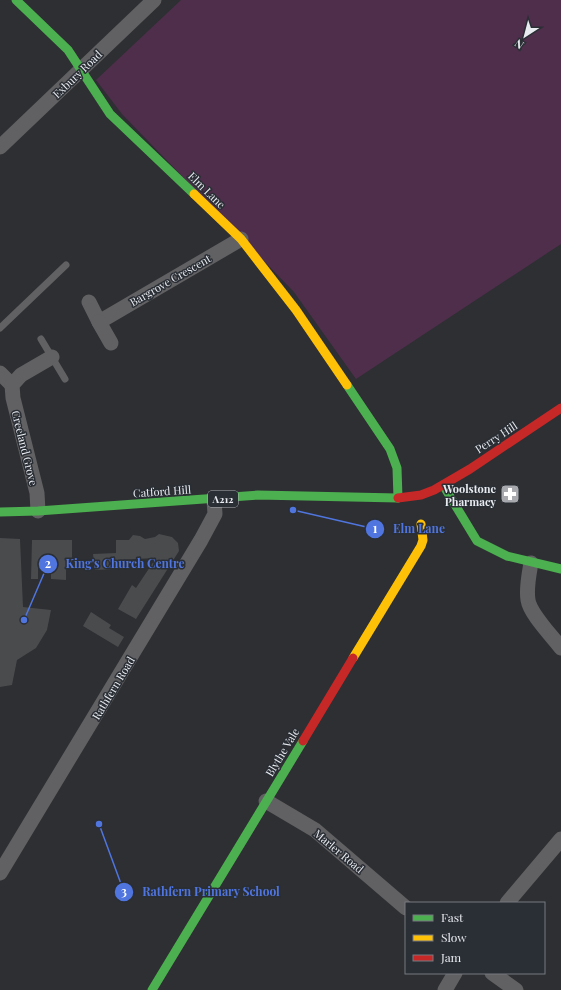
<svg xmlns="http://www.w3.org/2000/svg" width="561" height="990" viewBox="0 0 561 990" font-family="'Playfair Display',serif">
  <rect width="100%" height="100%" fill="#2d2f32"/>
  <!-- green -->
  <polygon fill="#4f2e4c" points="181,0 561,0 561,244 356,379 294,292 122,114 96,80"/>
  <!-- building -->
  <g fill="#494b4d">
    <polygon points="159,534 172,537 178,543 179,551 136,619 118,609 132,585 136,588 156,558 117,560 117,569 95,570 93,554 116,553 116,540 129,540 133,535 140,536 145,539 155,537"/>
    <polygon points="0,538 20,539 23,607 51,610 47,630 36,648 17,660 12,685 0,687"/>
    <polygon points="32,540 72,540 72,564 66,564 66,580 51,579 51,563 38,563 38,579 31,579"/>
    <polygon points="91,612 111,625 109,628 124,637 118,647 83,626"/>
  </g>
  <g fill="none" stroke-linecap="round" stroke-linejoin="round">
    <!-- lane -->
    <g stroke="#616062" stroke-width="7">
      <polyline points="0,328 66,265"/>
      <polyline points="41,339 65,379"/>
    </g>
    <!-- street -->
    <g stroke="#616062" stroke-width="15">
      <polyline points="0,147 154,0"/>
      <polyline points="89,302 99,322 241,239"/>
      <polyline points="99,322 111,343"/>
      <polyline points="0,373 12,385"/>
      <polyline points="38,511 37,493 13,398 12,385 21,375 52,357"/>
      <path d="M531,563C529,575 526,588 528,600C530,614 552,636 561,648"/>
      <polyline points="266,801 315,830 406,908"/>
      <polyline points="0,873 201,540 215,514 214,500"/>
      <polyline points="507,903 561,839"/>
      <polyline points="492,973 516,990"/>
      <polyline points="445,990 455,973"/>
    </g>
    <!-- fast -->
    <g stroke="#4caf50" stroke-width="9">
      <polyline points="16,0 68,50 110,114 194,194"/>
      <polyline points="347,385 390,449 397,468 398,498"/>
      <polyline points="443,485 477,541 507,556 561,569"/>
      <polyline points="0,512 38,511 258,495 398,498"/>
      <polyline points="152,990 303,741"/>
    </g>
    <!-- slow -->
    <g stroke="#ffc107" stroke-width="9">
      <polyline points="194,194 241,239 296,310 347,385"/>
      <polyline points="353,658 421,546 423,540 421,524"/>
    </g>
    <!-- jam -->
    <g stroke="#c62828" stroke-width="9">
      <polyline points="398,498 421,495 434,490 470,469 561,408"/>
      <polyline points="303,741 353,658"/>
    </g>
  </g>
  <!-- icons -->
  <defs>
    <g id="pharmacy-square" transform="scale(1)"><rect x="-9" y="-9" width="18" height="18" rx="4" fill="#a7a9ae" stroke="#2a2e35"/><path d="M-2-6h4v4h4v4h-4v4h-4v-4h-4v-4h4Z" fill="#fff"/></g>
  </defs>
  <g fill-rule="evenodd">
    <use href="#pharmacy-square" x="510" y="494"/>
  </g>
  <g text-anchor="middle" dominant-baseline="central" stroke-width="3" stroke-linejoin="round" paint-order="stroke">
    <!-- shield labels -->
    <rect fill="#2a2e35" stroke="#afb2b8" stroke-width="1" x="208" y="491" width="30" height="16" rx="3"/>
    <g font-size="10" font-weight="bold" fill="#e8ebf0">
      <text x="223" y="499">A212</text>
    </g>
    <!-- street labels -->
    <g font-size="11" fill="#e8ebf0" stroke="#2a2e35">
      <text transform="translate(77 74) rotate(-44)">Exbury Road</text>
      <text transform="translate(207 190) rotate(44)">Elm Lane</text>
      <text transform="translate(170 280) rotate(-30)">Bargrove Crescent</text>
      <text transform="translate(496 437) rotate(-33)">Perry Hill</text>
      <text transform="translate(25 448) rotate(76)">Creeland Grove</text>
      <text transform="translate(162 491) rotate(-4)">Catford Hill</text>
      <text transform="translate(113 688) rotate(-59)">Rathfern Road</text>
      <text transform="translate(282 752) rotate(-59)">Blythe Vale</text>
      <text transform="translate(339 851) rotate(40)">Marler Road</text>
    </g>
    <!-- poi labels -->
    <g font-size="11" font-weight="bold" fill="#e8ebf0" stroke="#2a2e35" text-anchor="end">
      <text x="496" y="488">Woolstone<tspan x="496" dy="13">Pharmacy</tspan></text>
    </g>
  </g>
  <!-- callouts -->
  <path fill="none" stroke="#5075de" stroke-width="1.5" d="M293 510L375 529M24 620L48 564M99 824L124 892"/>
  <g fill="#5075de" stroke="#2a2e35" stroke-width="1.5">
    <circle cx="293" cy="510" r="4"/>
    <circle cx="24" cy="620" r="4"/>
    <circle cx="99" cy="824" r="4"/>
    <circle cx="375" cy="529" r="10"/>
    <circle cx="48" cy="564" r="10"/>
    <circle cx="124" cy="892" r="10"/>
  </g>
  <g font-size="12" text-anchor="middle" font-weight="bold" fill="#fff">
    <text x="375" y="533">1</text>
    <text x="48" y="568">2</text>
    <text x="124" y="896">3</text>
  </g>
  <g font-size="12" text-anchor="middle" font-weight="bold" fill="#5075de" stroke="#2a2e35" stroke-width="3" stroke-linejoin="round" paint-order="stroke">
    <text x="419" y="533">Elm Lane</text>
    <text x="125" y="568">King's Church Centre</text>
    <text x="211" y="896">Rathfern Primary School</text>
  </g>
  <!-- legend -->
  <rect x="405" y="902" width="140" height="72" fill="#2a2e35" stroke="#767a80"/>
  <rect x="413" y="915" width="20" height="6" fill="#4caf50" stroke="#767a80"/>
  <text x="441" y="922" font-size="12" fill="#e8ebf0">Fast</text>
  <rect x="413" y="935" width="20" height="6" fill="#ffc107" stroke="#767a80"/>
  <text x="441" y="942" font-size="12" fill="#e8ebf0">Slow</text>
  <rect x="413" y="955" width="20" height="6" fill="#c62828" stroke="#767a80"/>
  <text x="441" y="962" font-size="12" fill="#e8ebf0">Jam</text>
  <!-- north arrow -->
  <g transform="translate(525 36) rotate(216)" stroke="#2a2e35" stroke-width="3" paint-order="stroke">
  <path d="M0-3L7 15L0 10L-7 15Z" fill="#e8ebf0"/>
  <text y="-6" font-size="11" font-weight="bold" text-anchor="middle" fill="#e8ebf0">N</text>
  </g>
</svg>
